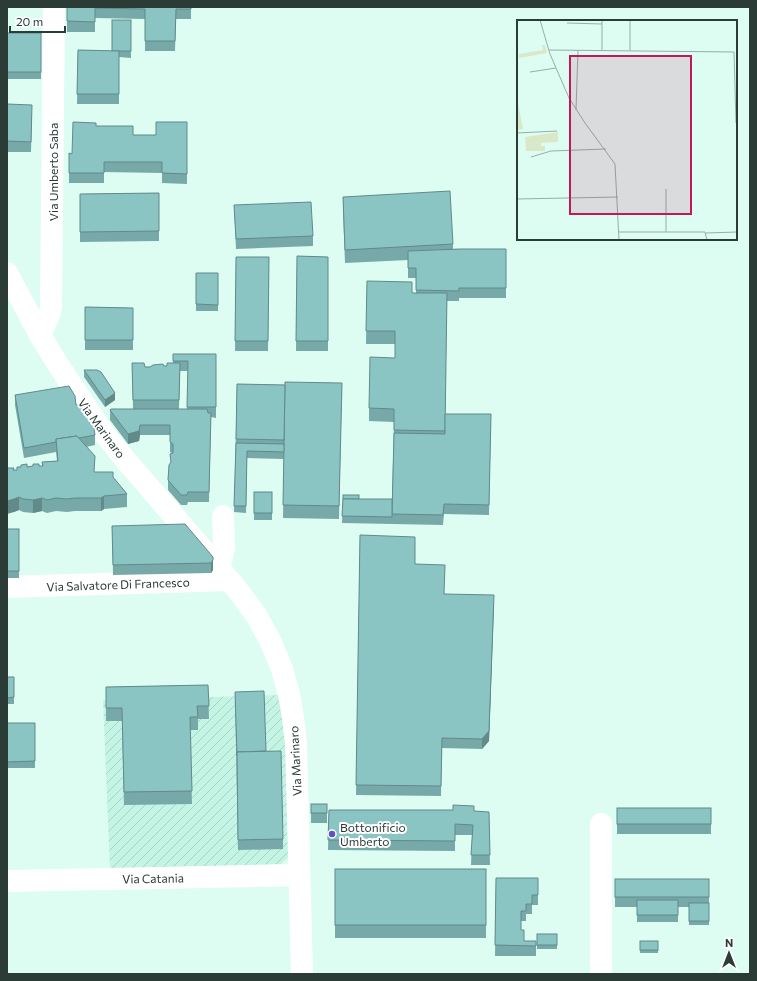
<svg xmlns="http://www.w3.org/2000/svg" width="757" height="981" viewBox="0 0 757 981" font-family="Commissioner,sans-serif">
  <defs>
    <pattern id="industrial-furrows" width="10" height="10" patternUnits="userSpaceOnUse"><rect width="10" height="10" fill="#c3f4e4"/><path d="M-1 1l2-2M0 10L10 0M9 11l2-2" fill="none" stroke="#a8d2c4"/></pattern>
  </defs>
  <rect width="100%" height="100%" fill="#ddfdf2"/>
  <!-- industrial -->
  <polygon fill="url(#industrial-furrows)" points="282,695 293,853 281,864 110,869 103,700"/>
  <g fill="none" stroke-linecap="round" stroke-linejoin="round">
    <!-- minor -->
    <g stroke="#fff" stroke-width="22">
      <polyline points="7,273 40,335 57,363 103,432 123,457 236,588 256,615 270,640 282,669 289,694 293,718 296,743 302,974"/>
      <polyline points="40,335 50,313 51,306 54,7"/>
      <polyline points="219,568 224,548 223,516"/>
      <polyline points="7,587 229,580"/>
      <polyline points="601,824 601,974"/>
      <polyline points="7,881 299,875"/>
    </g>
  </g>
  <!-- wall -->
  <g fill="#77a9a9" fill-rule="evenodd">
    <polygon points="67,7 191,7 191,19 176,19 175,51 145,51 145,19 95,18 95,32 67,32"/>
    <polygon points="131,20 131,58 119,57 119,104 77,104 78,50 112,51"/>
    <rect x="7" y="33" width="34" height="46"/>
    <polygon points="7,104 32,115 31,152 7,152"/>
    <polygon points="187,122 187,184 162,183 162,173 104,172 104,183 69,183 69,153 72,154 96,126 133,135 156,135"/>
    <polygon points="159,193 159,241 80,242 80,194"/>
    <polygon points="343,197 453,244 453,249 506,249 506,298 459,298 459,301 447,301 445,414 491,414 489,515 444,514 443,525 342,523 343,495 359,499 392,500 394,422 369,421 369,408 395,358 395,344 366,344 367,281 412,293 416,293 416,278 408,278 408,260 345,263 343,210"/>
    <polygon points="234,205 313,236 313,246 236,249"/>
    <polygon points="297,256 328,257 328,351 296,351"/>
    <polygon points="236,257 269,257 268,351 235,351"/>
    <rect x="196" y="273" width="22" height="38"/>
    <polygon points="85,307 133,308 133,350 85,350"/>
    <path d="M173,354H216V418L211,417L209,502H188L187,505H181L168,490V480L172,453L170,452V435H140L139,441L128,444L110,420V410L133,409L132,363L145,367L167,366L173,363ZM180,371H188L187,409H179Z"/>
    <polygon points="84,370 115,400 105,407 84,377"/>
    <polygon points="342,383 339,519 283,518 284,459 247,458 246,513 234,512 237,384 285,385"/>
    <polygon points="15,395 76,405 86,417 95,435 95,445 86,447 94,472 113,478 127,494 127,507 104,509 101,511 75,511 67,512 56,511 47,513 42,511 33,513 23,512 19,510 14,512 14,470 17,470 17,467 39,466 42,466 42,462 57,461 56,452 24,458 15,405"/>
    <rect x="254" y="492" width="18" height="28"/>
    <polygon points="112,526 213,557 213,570 211,573 113,575"/>
    <rect x="7" y="529" width="12" height="49"/>
    <polygon points="360,535 415,564 445,594 494,605 489,741 482,749 442,748 441,796 356,795"/>
    <rect x="7" y="677" width="7" height="27"/>
    <polygon points="208,685 209,719 198,719 198,730 190,730 192,804 124,805 122,721 106,721 106,687"/>
    <polygon points="235,692 266,751 283,839 283,849 238,850"/>
    <rect x="7" y="723" width="28" height="45"/>
    <rect x="311" y="804" width="16" height="19"/>
    <rect x="617" y="808" width="94" height="26"/>
    <polygon points="329,810 489,812 490,865 471,865 472,835 455,835 455,851 328,850"/>
    <rect x="335" y="869" width="151" height="69"/>
    <polygon points="496,878 538,878 538,905 532,905 532,914 526,914 526,921 521,921 521,930 524,941 536,941 536,956 495,956"/>
    <polygon points="615,879 709,879 709,925 689,925 689,907 678,907 678,922 637,922 637,907 615,907"/>
    <rect x="537" y="934" width="20" height="15"/>
    <rect x="640" y="941" width="18" height="12"/>
  </g>
  <!-- shaded-wall -->
  <g fill="#618a89">
    <polygon points="115,393 115,400 105,407 105,400"/>
    <polygon points="140,425 140,435 139,441 128,444 128,434"/>
    <polygon points="104,496 104,509 101,511 101,498"/>
    <polygon points="19,497 19,510 14,512 7,514 7,501"/>
    <polygon points="42,498 42,511 33,513 33,500"/>
    <polygon points="213,557 213,570 211,573 211,563"/>
    <polygon points="494,595 489,741 482,749 482,739"/>
  </g>
  <!-- building -->
  <g fill="#8ac5c4" stroke="#618a89">
    <polygon points="67,7 191,7 191,9 176,9 175,41 145,41 145,9 95,8 95,22 67,21"/>
    <rect x="112" y="20" width="19" height="31"/>
    <rect x="7" y="33" width="34" height="39"/>
    <polygon points="78,50 119,51 119,94 77,94"/>
    <polygon points="7,104 32,105 31,142 7,141"/>
    <polygon points="73,122 96,123 96,126 133,126 133,135 156,135 156,122 187,122 187,174 162,173 162,162 104,162 104,173 69,173 69,153 72,154"/>
    <polygon points="450,191 453,244 345,250 343,197"/>
    <polygon points="159,193 159,231 80,232 80,194"/>
    <polygon points="311,202 313,236 236,239 234,205"/>
    <polygon points="460,249 506,249 506,288 459,288 459,291 416,290 416,268 408,268 408,251"/>
    <polygon points="297,256 328,257 328,341 296,341"/>
    <polygon points="236,257 269,257 268,341 235,341"/>
    <polygon points="196,273 218,273 218,305 196,304"/>
    <polygon points="367,281 412,282 412,293 447,293 445,431 394,430 394,409 369,408 370,357 395,358 395,331 366,331"/>
    <polygon points="85,307 133,308 133,340 85,340"/>
    <polygon points="173,354 216,354 216,407 187,407 188,361 173,361"/>
    <polygon points="132,363 144,363 145,367 150,367 153,365 163,364 164,366 167,366 167,363 180,363 179,400 133,400"/>
    <polygon points="84,370 97,370 101,372 115,393 105,400"/>
    <polygon points="285,382 342,383 339,506 283,505"/>
    <polygon points="237,384 285,385 284,440 236,439"/>
    <polygon points="69,386 75,396 76,405 80,405 86,413 86,417 93,422 95,435 79,438 77,436 56,439 56,442 24,448 15,395"/>
    <polygon points="111,409 207,409 208,413 211,413 209,492 188,492 187,495 181,495 168,480 169,465 171,462 170,454 173,453 173,444 170,442 170,425 140,425 139,431 128,434 110,410"/>
    <polygon points="445,414 491,414 489,505 444,504 443,515 392,514 394,433 445,434"/>
    <polygon points="77,436 95,456 94,472 113,472 113,477 127,494 104,496 101,498 75,498 67,499 56,498 47,500 42,498 33,500 23,499 19,497 14,499 7,501 7,468 14,468 13,470 17,470 17,467 21,467 21,465 27,464 27,467 33,466 33,464 39,464 39,466 43,466 42,462 58,461 56,439"/>
    <polygon points="236,443 284,444 284,452 247,451 246,506 234,506"/>
    <rect x="254" y="492" width="18" height="21"/>
    <rect x="343" y="495" width="16" height="4"/>
    <polygon points="343,499 392,499 392,517 342,516"/>
    <polygon points="185,524 213,557 213,560 211,563 113,565 112,526"/>
    <rect x="7" y="529" width="12" height="42"/>
    <polygon points="360,535 415,537 415,564 445,565 444,594 494,595 489,731 482,739 442,738 441,786 356,785"/>
    <polygon points="7,677 14,677 14,697 7,698"/>
    <polygon points="208,685 209,706 197,706 198,717 190,717 192,791 124,792 122,708 106,708 106,687"/>
    <polygon points="264,691 266,751 237,752 237,755 235,692"/>
    <polygon points="7,723 35,723 35,761 7,762"/>
    <polygon points="281,751 283,839 238,840 237,752"/>
    <rect x="311" y="804" width="16" height="9"/>
    <polygon points="453,805 474,806 474,811 489,812 490,855 471,855 473,825 455,824 455,841 328,840 329,810 453,810"/>
    <rect x="617" y="808" width="94" height="16"/>
    <rect x="335" y="869" width="151" height="56"/>
    <polygon points="496,878 538,878 538,895 532,895 532,904 526,904 526,911 521,911 521,930 524,930 524,941 536,941 536,946 495,945"/>
    <rect x="615" y="879" width="94" height="18"/>
    <rect x="637" y="900" width="41" height="15"/>
    <rect x="689" y="903" width="20" height="18"/>
    <rect x="537" y="934" width="20" height="11"/>
    <rect x="640" y="941" width="18" height="9"/>
  </g>
  <!-- markers -->
  <circle fill="#6050c9" stroke="#fff" stroke-width="1.5" cx="332" cy="834" r="4"/>
  <g text-anchor="middle" dominant-baseline="central" stroke-width="4" stroke-linejoin="round" paint-order="stroke">
    <!-- street labels -->
    <g font-size="12" fill="#2b3b36" stroke="#fff">
      <text transform="translate(53 172) rotate(-90)">Via Umberto Saba</text>
      <text transform="translate(102 428) rotate(54)">Via Marinaro</text>
      <text transform="translate(118 584) rotate(-2)">Via Salvatore Di Francesco</text>
      <text transform="translate(295 761) rotate(-93)">Via Marinaro</text>
      <text transform="translate(153 878) rotate(-1)">Via Catania</text>
    </g>
    <!-- poi labels -->
    <g font-size="12" fill="#2b3b36" stroke="#fff" text-anchor="start">
      <text x="340" y="827">Bottonificio<tspan x="340" dy="14">Umberto</tspan></text>
    </g>
  </g>
  <!-- overview -->
  <g transform="translate(517 20)">
    <rect width="220" height="220" fill="#ddfdf2"/>
    <path d="M25,25H28L30,33L2,38V34L26,30ZM1,83L6,109L0,110V84ZM41,112V122L24,123V126H28V131H9L8,117Z" fill="#d9e8c8"/>
    <path fill="none" stroke="#96afa7" stroke-width="1" d="M23,0L33,34L52,78L68,103L98,144L102,220M113,0V30M50,3L85,4M32,30L217,32L219,103M85,30V0M13,52L39,48M59,90L61,30M0,113L40,111M14,137L34,131L89,129M149,169V212M0,179L101,177M102,212H188L190,220M189,213L220,212"/>
    <path fill="#c2185b" fill-opacity="0.15" stroke="#c2185b" stroke-width="2" d="M53,36H174V194H53Z"/>
    <rect width="220" height="220" fill="none" stroke="#2b3b36" stroke-width="2"/>
  </g>
  <!-- border -->
  <rect width="757" height="981" fill="none" stroke="#2b3b36" stroke-width="16"/>
  <!-- north arrow -->
  <g transform="translate(729 953)" stroke="#ffffff" stroke-width="3" paint-order="stroke">
  <path d="M0-3L7 15L0 10L-7 15Z" fill="#2b3b36"/>
  <text y="-6" font-size="11" font-weight="bold" text-anchor="middle" fill="#2b3b36">N</text>
  </g>
  <!-- scale -->
  <path d="M10 26v6h55v-6" fill="none" stroke="#2b3b36" stroke-width="2"/>
  <text x="16" y="26" font-size="12" fill="#2b3b36" stroke="#ffffff" stroke-width="3" paint-order="stroke">20 m</text>
</svg>
